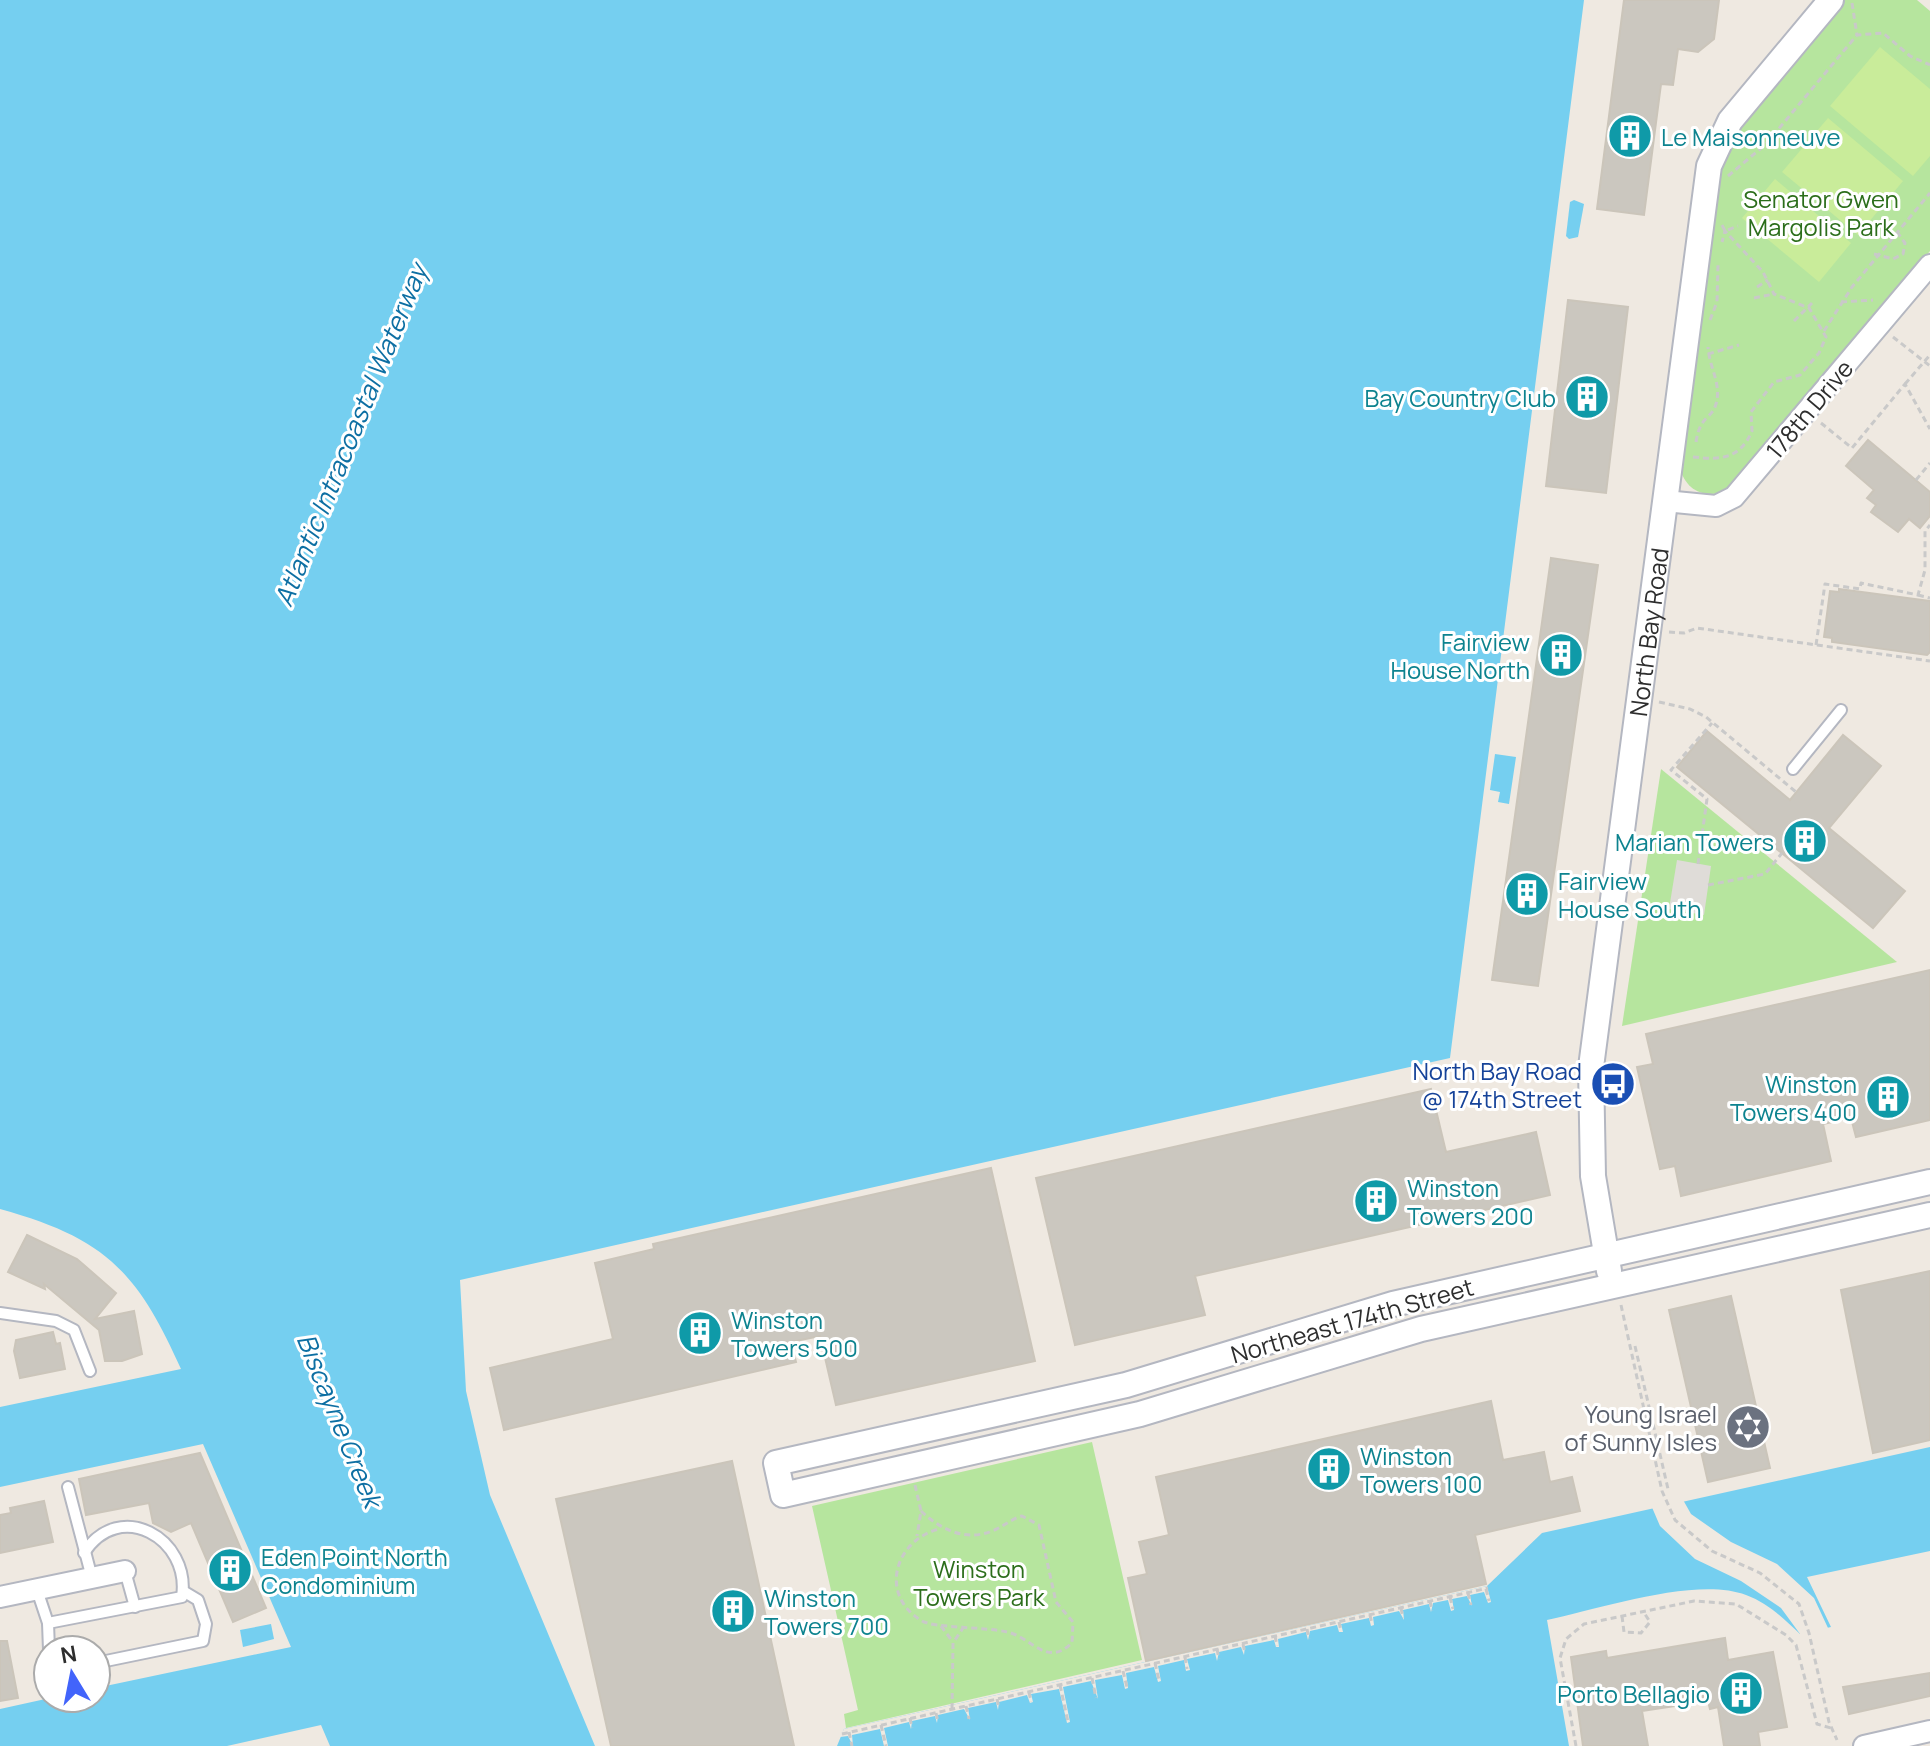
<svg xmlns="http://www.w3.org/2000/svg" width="1930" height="1746" viewBox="0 0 1930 1746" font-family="Manrope,sans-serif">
  <rect width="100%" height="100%" fill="#efe9e1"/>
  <!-- green -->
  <g fill="#b6e59e">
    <path d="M1840,0H1917L1930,11V251L1728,491C1703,499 1686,491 1679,466L1717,170L1727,139Z"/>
    <polygon points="1661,769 1897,962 1622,1026"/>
    <polygon points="1092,1442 1142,1660 846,1728 844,1714 858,1710 812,1506"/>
  </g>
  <!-- pitch -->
  <g fill="#c9ec9a">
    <polygon points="1880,47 1930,89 1930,156 1913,176 1830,106"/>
    <polygon points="1828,118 1903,181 1858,235 1782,172"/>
    <polygon points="1775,179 1851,243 1819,282 1742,218"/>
  </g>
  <!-- plaza -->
  <polygon fill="#dfdcd8" points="1677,860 1711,866 1704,915 1669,909"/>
  <!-- water -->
  <g fill="#75cff0">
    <path d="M0,0H1584L1450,1058L460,1280L466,1391L490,1495L595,1746H330L321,1725L227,1746H0V1709L50,1698H96V1688L291,1647L203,1444L0,1487V1407L181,1369C137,1271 105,1238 0,1209Z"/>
    <polygon points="1574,200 1584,204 1578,237 1569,239 1566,236 1570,202"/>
    <polygon points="1495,754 1516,757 1509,804 1498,802 1500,792 1490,790"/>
    <path d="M1930,1447V1551L1807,1577L1831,1627L1800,1634C1783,1618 1768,1603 1746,1595C1697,1576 1599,1609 1547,1620L1569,1746H837L844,1729L1487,1586L1542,1533Z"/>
    <polygon points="271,1624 274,1639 243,1647 240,1630"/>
  </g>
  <!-- pier -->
  <g fill="#efe9e1">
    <polygon points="1682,1498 1691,1514 1731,1542 1777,1564 1814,1598 1828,1628 1803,1638 1781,1608 1741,1581 1695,1559 1660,1526 1651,1505"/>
    <polygon points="1487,1586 1491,1602 1488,1603 1484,1592 1470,1595 1472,1606 1467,1596 1452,1599 1454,1610 1451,1611 1448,1600 1433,1603 1431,1612 1429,1604 1403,1610 1404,1620 1399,1611 1373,1617 1374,1625 1371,1626 1369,1618 1341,1624 1343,1632 1339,1632 1337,1625 1310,1631 1308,1640 1306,1632 1278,1639 1279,1647 1276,1647 1274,1640 1245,1646 1244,1655 1241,1647 1219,1652 1217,1661 1215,1653 1187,1659 1190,1670 1186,1671 1184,1660 1158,1666 1161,1681 1158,1682 1154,1667 1126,1673 1128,1688 1125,1689 1122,1675 1095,1680 1098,1699 1091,1681 1063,1687 1070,1722 1067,1723 1059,1689 1031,1694 1033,1702 1030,1703 1027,1695 999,1702 998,1710 996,1702 968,1708 970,1720 964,1709 938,1715 937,1723 935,1716 912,1721 911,1729 909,1722 884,1728 888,1746 884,1746 880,1729 852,1735 853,1746 848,1736 840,1737 844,1729"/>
  </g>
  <!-- building -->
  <g fill="#cbc7bf" stroke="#cbc5ba" stroke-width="2">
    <polygon points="1624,0 1719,0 1714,39 1698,52 1678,49 1673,85 1661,84 1644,215 1597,209"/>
    <polygon points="1568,300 1628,307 1606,493 1546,486"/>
    <polygon points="1868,440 1930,492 1930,516 1920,528 1909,519 1898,532 1871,512 1876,505 1867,498 1874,490 1846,466"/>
    <polygon points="1551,558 1598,565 1538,986 1492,980"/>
    <polygon points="1839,589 1930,601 1930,652 1927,655 1832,642 1832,638 1824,637 1830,591 1839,592"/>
    <polygon points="1707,731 1790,800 1843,735 1881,766 1829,828 1905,891 1873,928 1677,767"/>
    <polygon points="1930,970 1930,1120 1856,1137 1851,1118 1823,1124 1831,1161 1681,1196 1675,1166 1660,1169 1637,1067 1653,1064 1646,1034"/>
    <polygon points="1431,1089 1446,1152 1536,1132 1550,1195 1195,1276 1205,1315 1075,1345 1036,1178"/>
    <polygon points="991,1168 1035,1361 836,1405 820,1336 791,1342 796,1362 504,1430 490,1368 613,1339 595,1263 654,1249 653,1244"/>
    <polygon points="27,1235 77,1259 116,1293 95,1319 134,1311 142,1354 122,1361 105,1361 99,1330 44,1284 45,1289 8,1272"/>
    <polygon points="1930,1271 1930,1440 1873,1453 1841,1290"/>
    <polygon points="1731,1296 1770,1468 1708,1482 1669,1310"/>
    <polygon points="53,1332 56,1344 60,1343 65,1369 20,1378 14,1351 16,1340"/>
    <polygon points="1491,1401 1503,1460 1544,1452 1550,1482 1572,1477 1580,1511 1475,1535 1486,1584 1146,1661 1128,1578 1147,1574 1139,1542 1169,1535 1156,1477"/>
    <polygon points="200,1453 266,1608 233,1622 191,1523 171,1532 153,1523 149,1503 86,1515 79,1479"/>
    <polygon points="732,1461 794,1746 611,1746 556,1499"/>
    <polygon points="44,1501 53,1542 0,1553 0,1515 11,1513 10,1508"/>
    <polygon points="1725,1638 1728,1660 1773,1652 1787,1727 1758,1732 1760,1746 1724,1746 1718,1707 1710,1709 1708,1701 1642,1711 1648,1746 1583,1746 1571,1657 1606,1651 1607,1658"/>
    <polygon points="0,1641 7,1641 18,1698 0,1701"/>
    <polygon points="1930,1673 1930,1696 1849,1714 1843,1687"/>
  </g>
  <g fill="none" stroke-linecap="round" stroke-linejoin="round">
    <!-- service casing -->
    <g stroke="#b4b7c1" stroke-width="14">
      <g id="service">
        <polyline points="1793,769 1841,710"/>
        <polyline points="0,1313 56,1321 74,1330 90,1371"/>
        <polyline points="68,1487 92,1578"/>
        <polyline points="125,1571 135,1607"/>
        <polyline points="37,1590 48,1623 49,1650"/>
        <path d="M48,1623L182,1597C191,1538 119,1498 84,1553"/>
        <polyline points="96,1663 203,1641 206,1624 198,1600 183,1591"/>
      </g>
    </g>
    <!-- minor casing -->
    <g stroke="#b4b7c1" stroke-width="24">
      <g id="minor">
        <polyline points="1665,501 1716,506 1734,497 1930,265"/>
        <polyline points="0,1597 125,1571"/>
        <polyline points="1864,1746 1930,1731"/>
      </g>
    </g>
    <!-- tertiary casing -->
    <g stroke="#b4b7c1" stroke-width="28">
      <g id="tertiary">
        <polyline points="1930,1182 1393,1304 1126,1385 776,1463 783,1495 1140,1414 1421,1329 1930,1215"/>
        <path id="s1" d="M1609,1271L1593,1176L1591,1067L1709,166L1730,121L1831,0"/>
      </g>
    </g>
    <!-- path -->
    <g stroke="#c9c9c9" stroke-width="3" stroke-dasharray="6 4" stroke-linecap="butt">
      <polyline points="1852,3 1857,35"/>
      <polyline points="1728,176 1766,144 1857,35 1883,33 1910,56 1930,65"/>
      <polyline points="1722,225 1725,231 1738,226"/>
      <polyline points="1874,254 1893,259 1903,254 1905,243 1897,232"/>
      <polyline points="1757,287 1768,280"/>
      <polyline points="1754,298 1774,294"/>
      <polyline points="1841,302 1873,300"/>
      <polyline points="1710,320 1717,302 1718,265"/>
      <polyline points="1794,321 1812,303"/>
      <polyline points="1824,331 1852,287 1930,193"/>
      <polyline points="1893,337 1930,366"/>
      <polyline points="1708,354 1739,345"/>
      <polyline points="1905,384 1930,355"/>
      <polyline points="1821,423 1852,448 1905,384 1930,429"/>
      <path d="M1696,442C1700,415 1712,419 1716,404C1722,384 1709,367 1708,347"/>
      <path d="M1693,457C1721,460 1740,459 1752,431L1751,412L1774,382L1800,375L1819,353L1826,337L1809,308L1774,294L1763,272L1725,231L1722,242"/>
      <polyline points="1916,480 1930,463"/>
      <polyline points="1918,595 1930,598"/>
      <polyline points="1669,632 1684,633 1697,628 1930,661"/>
      <polyline points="1816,645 1825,584 1860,589 1861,583 1918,595 1925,570 1925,531 1930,525"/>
      <polyline points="1659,702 1690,709 1706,717 1796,792"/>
      <polyline points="1698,864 1707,799 1671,770 1712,723"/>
      <polyline points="1708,885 1765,874 1782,853"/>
      <polyline points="1621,1305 1662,1491 1675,1520 1712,1551 1760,1573 1799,1604 1809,1633 1829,1722 1837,1740"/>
      <polyline points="1635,1346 1668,1489"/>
      <polyline points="915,1485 921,1511 917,1536"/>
      <path d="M921,1511C940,1529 965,1542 992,1531C1003,1527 1011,1519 1022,1516L1039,1525L1056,1602L1073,1622L1072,1643C1046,1668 1032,1637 1007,1632C987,1627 934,1628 922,1621C878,1595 895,1540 939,1529"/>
      <polyline points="1486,1589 1489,1601"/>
      <polyline points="1468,1593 1471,1605"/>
      <polyline points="1450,1597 1453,1609"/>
      <polyline points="1430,1601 1432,1611"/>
      <polyline points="1401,1608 1403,1618"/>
      <polyline points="1370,1615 1372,1624"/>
      <polyline points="1622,1616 1624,1632 1641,1633 1650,1622 1643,1611"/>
      <polyline points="1339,1622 1341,1631"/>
      <polyline points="941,1626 953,1642"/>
      <polyline points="1307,1629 1309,1639"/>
      <polyline points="1275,1636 1277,1646"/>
      <polyline points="1243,1644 1245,1653"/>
      <polyline points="1217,1649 1219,1659"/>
      <polyline points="1185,1657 1187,1669"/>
      <polyline points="1155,1663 1159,1680"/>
      <polyline points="1123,1671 1127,1687"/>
      <polyline points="1092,1678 1096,1698"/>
      <polyline points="1060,1685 1068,1722"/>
      <polyline points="1029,1692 1031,1702"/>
      <polyline points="997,1699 999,1708"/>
      <polyline points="966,1706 969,1719"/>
      <polyline points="952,1709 953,1643 965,1625"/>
      <polyline points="936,1713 938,1722"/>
      <polyline points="910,1718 912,1728"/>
      <polyline points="881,1725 886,1746"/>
      <polyline points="849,1732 852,1746"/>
      <polyline points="842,1734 1488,1588"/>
      <polyline points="1576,1746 1560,1658 1566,1639 1584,1624 1694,1601 1736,1604 1786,1635 1796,1645 1817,1724 1831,1728"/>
    </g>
    <!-- service -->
    <use href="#service" stroke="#fff" stroke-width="10"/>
    <!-- minor -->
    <use href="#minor" stroke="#fff" stroke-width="20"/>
    <!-- tertiary -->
    <use href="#tertiary" stroke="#fff" stroke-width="24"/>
  </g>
  <!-- icons -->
  <defs>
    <g id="building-disc" transform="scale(2.3)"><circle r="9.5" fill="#0f9aa8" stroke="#fff"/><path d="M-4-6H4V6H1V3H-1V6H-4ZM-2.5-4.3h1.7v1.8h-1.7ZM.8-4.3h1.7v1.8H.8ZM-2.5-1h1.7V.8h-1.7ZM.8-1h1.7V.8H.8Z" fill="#fff"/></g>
    <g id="bus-disc" transform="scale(2.3)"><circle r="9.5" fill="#1a4fb4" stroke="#fff"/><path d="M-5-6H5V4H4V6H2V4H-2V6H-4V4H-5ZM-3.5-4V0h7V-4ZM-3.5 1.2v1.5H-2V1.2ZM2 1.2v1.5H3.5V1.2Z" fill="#fff"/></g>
    <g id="synagogue-disc" transform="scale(2.3)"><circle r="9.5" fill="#6b7280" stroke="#fff"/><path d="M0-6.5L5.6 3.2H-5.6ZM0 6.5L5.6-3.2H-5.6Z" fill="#fff"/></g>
  </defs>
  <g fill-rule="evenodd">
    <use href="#building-disc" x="1630" y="136"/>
    <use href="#building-disc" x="1587" y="397"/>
    <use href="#building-disc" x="1561" y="655"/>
    <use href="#building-disc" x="1805" y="841"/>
    <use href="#building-disc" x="1527" y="894"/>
    <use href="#bus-disc" x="1613" y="1084"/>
    <use href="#building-disc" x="1888" y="1097"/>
    <use href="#building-disc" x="1376" y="1201"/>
    <use href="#building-disc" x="700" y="1333"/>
    <use href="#synagogue-disc" x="1748" y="1427"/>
    <use href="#building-disc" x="1329" y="1469"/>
    <use href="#building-disc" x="230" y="1570"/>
    <use href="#building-disc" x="733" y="1611"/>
    <use href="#building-disc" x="1741" y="1693"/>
  </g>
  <g text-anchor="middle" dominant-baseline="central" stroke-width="6" stroke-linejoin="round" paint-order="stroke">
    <!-- culture labels -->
    <g font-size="24" fill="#0d838f" stroke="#fff" text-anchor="start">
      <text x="1661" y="136">Le Maisonneuve</text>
      <text x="1556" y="397" text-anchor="end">Bay Country Club</text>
      <text x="1530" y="641" text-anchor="end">Fairview<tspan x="1530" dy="28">House North</tspan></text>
      <text x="1774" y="841" text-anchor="end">Marian Towers</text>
      <text x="1558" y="880">Fairview<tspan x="1558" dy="28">House South</tspan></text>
      <text x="1857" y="1083" text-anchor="end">Winston<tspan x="1857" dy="28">Towers 400</tspan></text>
      <text x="1407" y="1187">Winston<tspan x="1407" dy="28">Towers 200</tspan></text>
      <text x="731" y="1319">Winston<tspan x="731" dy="28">Towers 500</tspan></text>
      <text x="1360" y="1455">Winston<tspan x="1360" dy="28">Towers 100</tspan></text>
      <text x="261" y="1556">Eden Point North<tspan x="261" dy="28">Condominium</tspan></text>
      <text x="764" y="1597">Winston<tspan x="764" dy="28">Towers 700</tspan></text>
      <text x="1710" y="1693" text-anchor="end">Porto Bellagio</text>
    </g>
    <!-- park labels -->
    <g font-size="24" fill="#2c6e1b" stroke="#fff">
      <text x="1821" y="198">Senator Gwen<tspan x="1821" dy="28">Margolis Park</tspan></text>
      <text x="979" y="1568">Winston<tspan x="979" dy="28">Towers Park</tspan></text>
    </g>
    <!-- street labels -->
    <g font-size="24" fill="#2e2e2e" stroke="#fff">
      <text transform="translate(1809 409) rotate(-50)">178th Drive</text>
      <text stroke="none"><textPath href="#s1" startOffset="644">North Bay Road</textPath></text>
      <text transform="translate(1352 1320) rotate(-16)">Northeast 174th Street</text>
    </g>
    <!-- transit labels -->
    <g font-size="24" fill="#164399" stroke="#fff" text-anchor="end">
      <text x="1582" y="1070">North Bay Road<tspan x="1582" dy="28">@ 174th Street</tspan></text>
    </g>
    <!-- worship labels -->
    <g font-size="24" fill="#5b616d" stroke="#fff" text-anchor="end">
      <text x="1717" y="1413">Young Israel<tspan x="1717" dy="28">of Sunny Isles</tspan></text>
    </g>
    <!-- water labels -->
    <g font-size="26" font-style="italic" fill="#0d6fa3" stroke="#fff">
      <text transform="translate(350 435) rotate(-68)">Atlantic Intracoastal Waterway</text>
      <text transform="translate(340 1420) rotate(68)">Biscayne Creek</text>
    </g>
  </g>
  <!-- north arrow -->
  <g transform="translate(72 1674) rotate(350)"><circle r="38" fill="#ffffff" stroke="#ababab" stroke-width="2"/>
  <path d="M0-6L14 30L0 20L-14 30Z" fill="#4264fb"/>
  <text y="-12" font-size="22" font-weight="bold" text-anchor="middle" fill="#2e2e2e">N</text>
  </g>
</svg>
